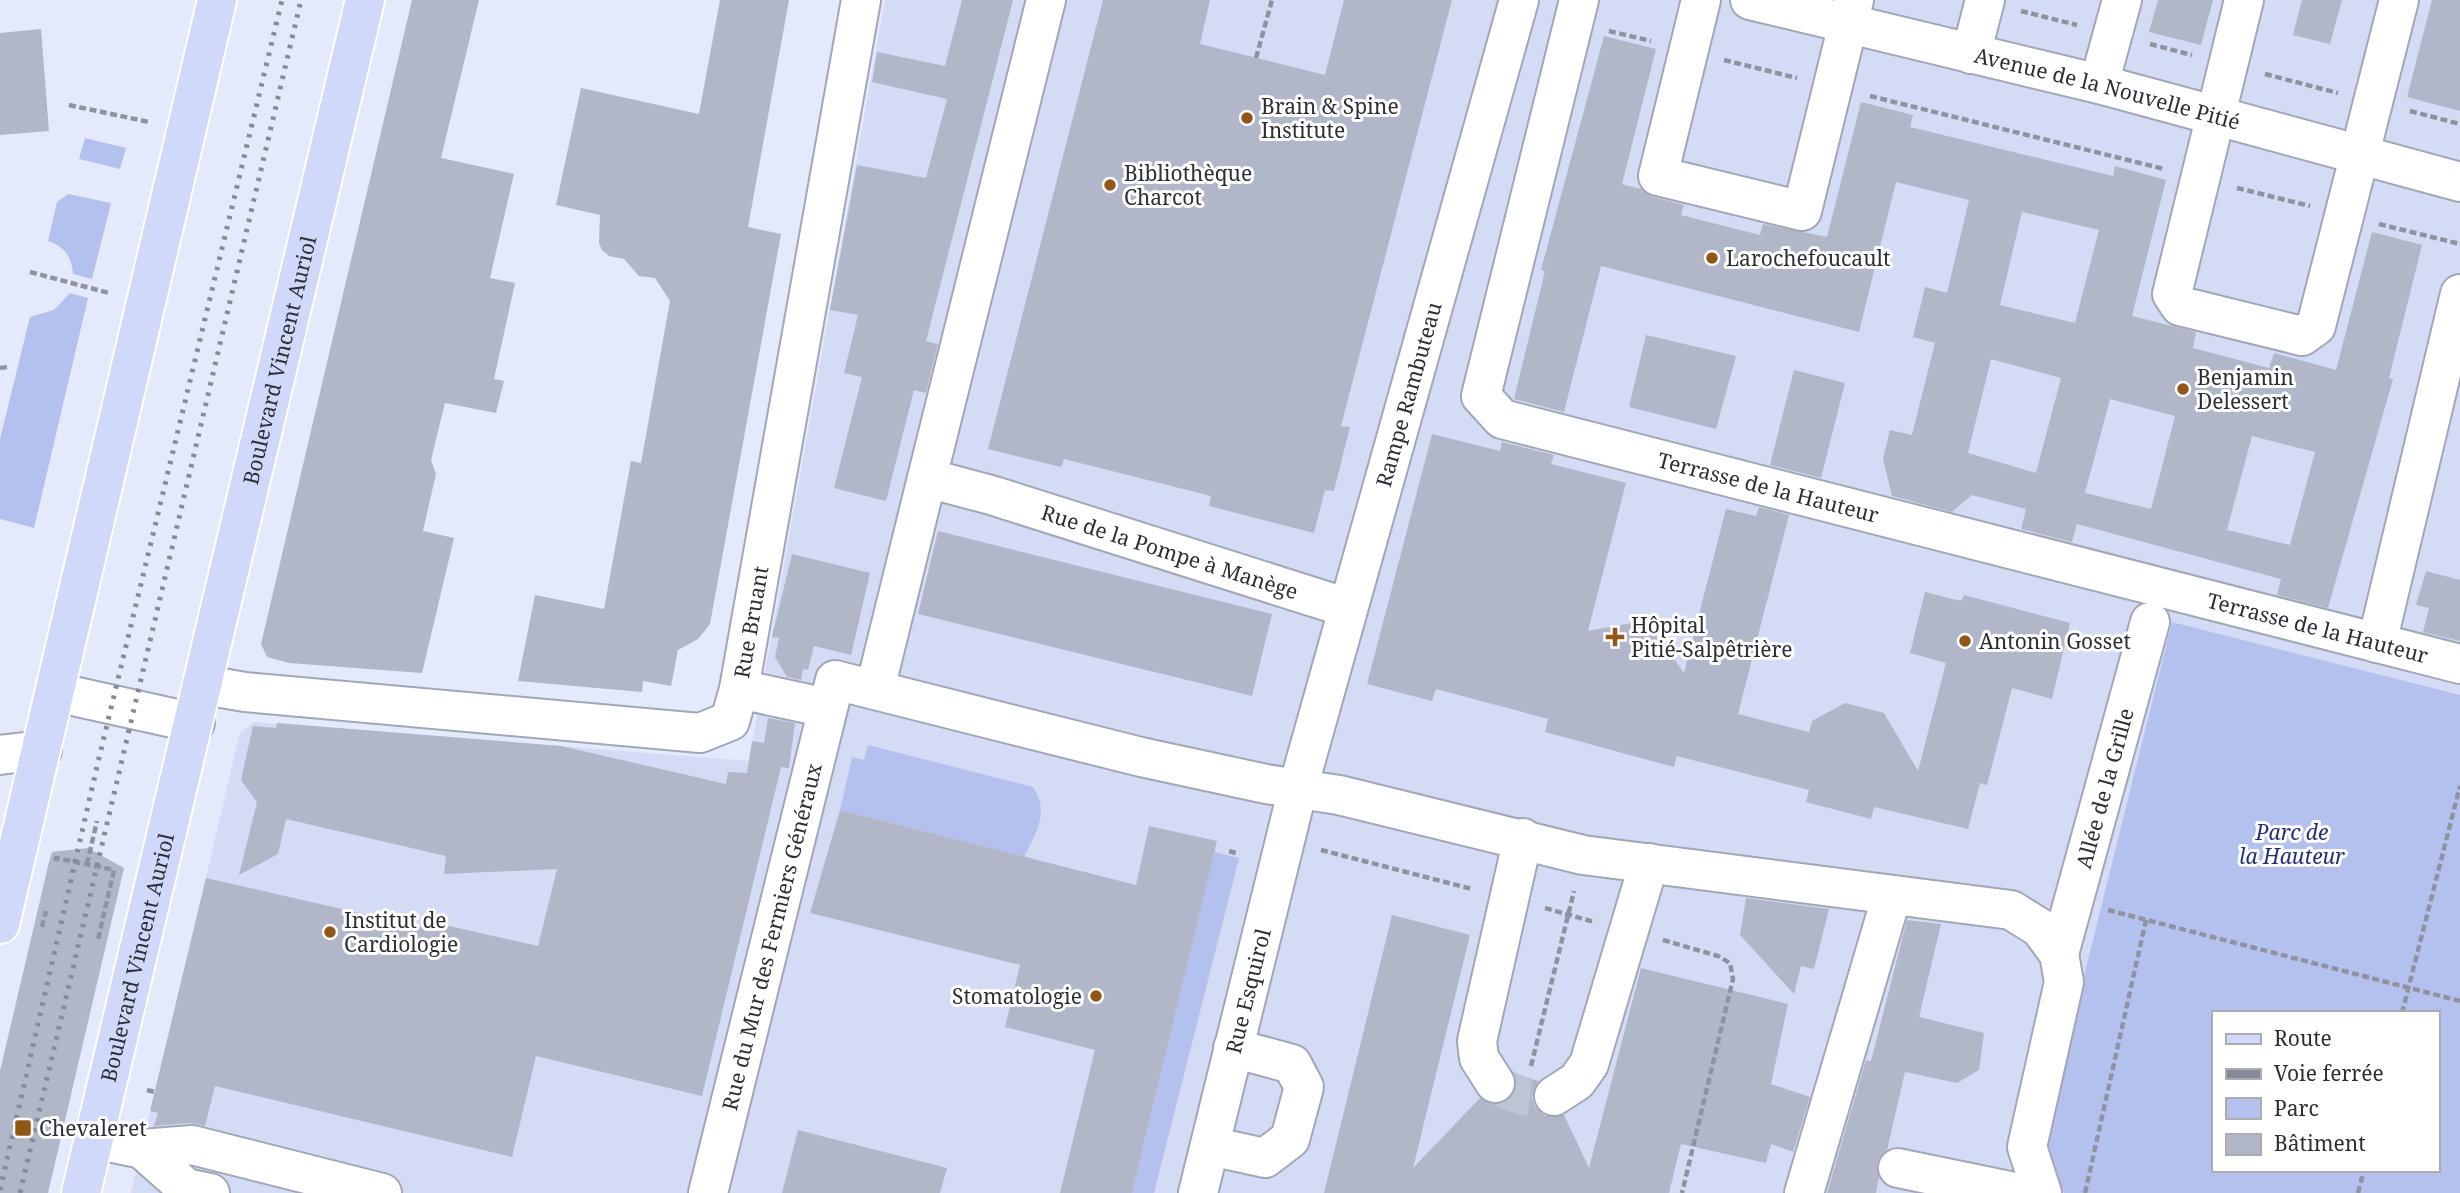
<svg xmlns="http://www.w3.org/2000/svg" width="2460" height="1193" viewBox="0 0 2460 1193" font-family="'Noto Serif',serif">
  <rect width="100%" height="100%" fill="#e4e9fc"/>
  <!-- built -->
  <path fill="#d4dbf4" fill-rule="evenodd" d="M885,0H2460V1193H131L240,733L254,722L749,761ZM2213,1013H2437V1170H2213Z"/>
  <!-- green -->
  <g fill="#b4c1ef" fill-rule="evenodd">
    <polygon points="85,138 126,148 120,169 79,159"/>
    <path d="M68,194L111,203L92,279L73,274C72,257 64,246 48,241L57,202Z"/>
    <polygon points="70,293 88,298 34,528 0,519 0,439 30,317 54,310"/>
    <path d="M2172,622L2460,695V1193H2064C2052,1170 2044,1152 2047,1125ZM2213,1013H2437V1170H2213Z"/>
    <path d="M868,745L1033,787C1050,813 1036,832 1024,857L840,810L852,757L864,760Z"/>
    <polygon points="1214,852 1239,858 1154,1193 1132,1193"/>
  </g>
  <!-- building -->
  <g fill="#b1b7c8" fill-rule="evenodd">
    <polygon points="412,0 479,0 441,158 514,174 490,278 515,283 494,379 504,381 496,413 445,403 431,460 436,474 423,531 454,538 422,673 289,663 267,657 261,644"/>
    <polygon points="720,0 789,0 748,227 781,234 710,624 698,639 678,650 671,686 643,681 642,692 518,681 535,595 604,609 631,461 641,463 670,301 655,278 639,276 624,259 609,256 602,250 599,243 600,215 556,205 581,88 699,114"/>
    <polygon points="962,0 1013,0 926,341 938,344 926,393 914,390 886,501 834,488 862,377 844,373 858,315 830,310 857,165 926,178 947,99 872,82 877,52 945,66"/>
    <polygon points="1103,0 1210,0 1200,44 1325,75 1344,0 1452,0 1341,426 1350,427 1334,491 1325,490 1314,533 1209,506 1211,496 1064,459 1061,467 988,449"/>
    <polygon points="2158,0 2213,0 2201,45 2149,32"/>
    <polygon points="2302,0 2342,0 2330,44 2293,35"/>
    <polygon points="2432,0 2460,0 2460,111 2407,97"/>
    <polygon points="41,29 49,131 0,135 0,33"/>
    <path d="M1604,36L1656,49L1622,184L1641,189L1653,197L1684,205L1681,215L1760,235L1763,224L1827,237L1861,102L1913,115L1910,127L2113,176L2115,166L2166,180L2132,316L2196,332L2193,348L2269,368L2274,353L2336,370L2372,232L2422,245L2389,378L2393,379L2328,608L2277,595L2281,579L2077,524L2072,542L2021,529L2026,509L1972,495L1952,512L1892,496L1883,459L1890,430L1912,435L1935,343L1913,337L1925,287L1947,293L1969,200L1896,182L1859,332L1601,266L1564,412L1514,399L1545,271L1541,270ZM2022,212L2099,230L2075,323L2000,305ZM1991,359L2061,378L2036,473L1968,453ZM2110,399L2175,416L2151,509L2085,493ZM2252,436L2315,452L2290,545L2227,530Z"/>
    <polygon points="1646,335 1736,356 1716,429 1629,407"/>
    <polygon points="1794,370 1845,383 1821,478 1770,465"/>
    <polygon points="1432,434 1500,451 1502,442 1554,455 1551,464 1626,483 1588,631 1643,621 1651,626 1684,673 1726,509 1756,516 1759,507 1789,515 1738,714 1809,732 1812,721 1845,703 1884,713 1918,771 1946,663 1910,653 1925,592 1961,601 1964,595 2070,623 2052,699 2012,688 1987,785 1980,783 1968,829 1874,807 1871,819 1806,802 1809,790 1677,756 1674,767 1545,732 1548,719 1436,689 1432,701 1367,684"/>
    <polygon points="938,531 1272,614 1252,696 918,614"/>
    <polygon points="792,554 870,573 851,655 814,646 808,670 803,669 801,680 787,677 775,657 779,638 772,637"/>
    <polygon points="2426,571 2460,580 2460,641 2423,632 2429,608 2416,605"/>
    <polygon points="768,718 795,723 789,768 781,767 702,1096 536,1056 512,1157 215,1086 205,1126 190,1123 154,1126 158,1113 150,1111 206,878 439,931 440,924 538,946 557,869 444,874 446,856 286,819 278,854 239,875 257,802 241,780 253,726 276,728 277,723 561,746 726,784 728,772 747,773 752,741 764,743"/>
    <polygon points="840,810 1136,885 1149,826 1217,841 1132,1193 1060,1193 1095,1050 1005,1027 1020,965 810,913"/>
    <polygon points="88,848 124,868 48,1193 0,1193 0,1071 49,862 52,852"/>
    <polygon points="1746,898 1829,909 1814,969 1801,966 1794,994 1740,935"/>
    <polygon points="1392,915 1470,935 1413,1168 1480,1098 1495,1105 1507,1101 1515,1092 1515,1076 1520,1076 1539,1081 1532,1096 1535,1107 1545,1116 1564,1115 1589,1168 1641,968 1788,1004 1771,1084 1810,1097 1793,1152 1771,1144 1766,1163 1681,1144 1669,1193 1324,1193"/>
    <polygon points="1907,920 1941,924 1919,1017 1984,1033 1979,1070 1957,1083 1905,1072 1887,1150 1877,1163 1879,1178 1876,1193 1827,1193 1866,1060 1871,1061"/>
    <polygon points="798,1130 947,1168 940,1193 782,1193"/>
  </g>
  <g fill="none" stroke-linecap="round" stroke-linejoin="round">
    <!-- minor-tunnel -->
    <path stroke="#bfc4d4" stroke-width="38" stroke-dasharray="38 19" stroke-linecap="butt" d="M1495,1083C1515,1096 1530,1100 1554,1096"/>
    <!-- minor casing -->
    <g stroke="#a2a7b8" stroke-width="42">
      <g id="minor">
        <path id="s1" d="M1579,0L1481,396L1502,419L2460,664"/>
        <polyline points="1701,0 1658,176 1802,211 1854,0"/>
        <path id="s2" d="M1750,0L2099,84L2460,182"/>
        <polyline points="2244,0 2172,294 2180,306 2302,336 2316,326 2399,0"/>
        <polyline points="1971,54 1985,0"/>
        <polyline points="2099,84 2122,0"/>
        <polyline points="927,478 1046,0"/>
        <polyline points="2377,643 2460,294"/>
        <path id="s3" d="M204,685L245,692L700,733L730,721L739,689L861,0"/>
        <polyline points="739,689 827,708"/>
        <path id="s4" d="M875,689L927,478L991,495L1348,608"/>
        <polyline points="55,692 195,723"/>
        <polyline points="0,755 42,750"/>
        <path id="s5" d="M2059,954L2150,622"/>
        <polyline points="1495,1083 1479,1058 1477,1041 1523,838"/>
        <polyline points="1554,1096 1577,1081 1589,1064 1649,863"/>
        <polyline points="93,1139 142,1149 186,1188 210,1193"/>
        <polyline points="1210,1146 1265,1158 1290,1139 1304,1087 1292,1064 1233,1048"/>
        <polyline points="142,1149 192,1145 382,1193"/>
        <polyline points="1898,1168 2020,1193"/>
        <path id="s6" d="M708,1193L835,680L1141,757L1266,784L1339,795L1583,855L2011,910L2040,928L2059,954L2064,982L2027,1147L2042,1193"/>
        <path id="s7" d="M1198,1193L1298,788L1519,0"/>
        <polyline points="1804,1193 1892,895"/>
      </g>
    </g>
    <!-- major casing -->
    <g stroke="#fff" stroke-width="42">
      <g id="major">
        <polyline points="0,924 217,0"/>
        <path id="s8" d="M81,1193L365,0"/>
      </g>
    </g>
    <!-- path -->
    <g stroke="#8f93a0" stroke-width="4.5" stroke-dasharray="7 3.5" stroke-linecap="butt">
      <polyline points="2021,11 2077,25"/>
      <polyline points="1609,31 1651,41"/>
      <polyline points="2150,44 2192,55"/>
      <polyline points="1256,58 1272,0"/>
      <polyline points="1724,60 1797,78"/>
      <polyline points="2265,74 2338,93"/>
      <polyline points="1870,96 2164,169"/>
      <polyline points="69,105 149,122"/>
      <polyline points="2410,111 2460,124"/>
      <polyline points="2237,188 2310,206"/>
      <polyline points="2379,224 2460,244"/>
      <polyline points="30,272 109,293"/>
      <polyline points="0,368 8,367"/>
      <polyline points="1321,850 1472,889"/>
      <polyline points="1229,851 1239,854"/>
      <polyline points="55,861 56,858 114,870 98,940"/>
      <polyline points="87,864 97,821"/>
      <polyline points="1545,908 1594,922"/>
      <polyline points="2108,910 2460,1001"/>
      <polyline points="42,927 46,911"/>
      <polyline points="1663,940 1718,956 1730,963 1733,979 1682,1193"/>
      <polyline points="2402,1013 2460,786"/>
      <polyline points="1531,1066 1574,891"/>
      <polyline points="147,1090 155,1092"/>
      <polyline points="2085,1193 2146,920"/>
      <polyline points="2358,1193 2364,1170"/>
    </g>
    <!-- minor -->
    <use href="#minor" stroke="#fff" stroke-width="38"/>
    <!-- major -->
    <use href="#major" stroke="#d0d9fa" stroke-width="38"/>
    <!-- rail -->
    <g stroke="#878b98" stroke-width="5" stroke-dasharray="3.5 7" stroke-linecap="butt">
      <polyline points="0,1190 98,762 282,0"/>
      <polyline points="20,1193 301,0"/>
    </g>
  </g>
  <!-- markers -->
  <g fill="#925716" stroke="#fff" stroke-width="2.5">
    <circle cx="1247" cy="118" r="7"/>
    <circle cx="1110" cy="185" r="7"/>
    <circle cx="1712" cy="258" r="7"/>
    <circle cx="2183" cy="389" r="7"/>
    <path d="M1611.5 626.5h7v7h7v7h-7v7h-7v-7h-7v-7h7z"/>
    <circle cx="1965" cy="641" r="7"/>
    <circle cx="330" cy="932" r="7"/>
    <circle cx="1096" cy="996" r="7"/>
    <rect x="14" y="1119" width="18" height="18" rx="3.5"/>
  </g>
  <g text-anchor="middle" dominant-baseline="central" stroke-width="6" stroke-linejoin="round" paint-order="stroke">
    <!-- street labels -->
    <g font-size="21" fill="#2d2f36" stroke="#fff">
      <text stroke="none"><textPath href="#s2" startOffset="368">Avenue de la Nouvelle Pitié</textPath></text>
      <text stroke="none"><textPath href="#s8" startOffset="856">Boulevard Vincent Auriol</textPath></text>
      <text stroke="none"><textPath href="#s7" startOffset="826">Rampe Rambuteau</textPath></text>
      <text stroke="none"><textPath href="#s1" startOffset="714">Terrasse de la Hauteur</textPath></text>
      <text stroke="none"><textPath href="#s4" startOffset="471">Rue de la Pompe à Manège</textPath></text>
      <text stroke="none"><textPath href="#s3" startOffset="632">Rue Bruant</textPath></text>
      <text stroke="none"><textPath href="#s1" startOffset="1281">Terrasse de la Hauteur</textPath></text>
      <text stroke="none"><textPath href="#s5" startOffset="172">Allée de la Grille</textPath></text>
      <text stroke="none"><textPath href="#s6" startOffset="264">Rue du Mur des Fermiers Généraux</textPath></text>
      <text stroke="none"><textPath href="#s8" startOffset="242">Boulevard Vincent Auriol</textPath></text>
      <text stroke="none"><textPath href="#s7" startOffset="208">Rue Esquirol</textPath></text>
    </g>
    <!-- poi labels -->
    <g font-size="21" fill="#2d2f36" stroke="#fff" text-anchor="start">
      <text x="1261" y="106">Brain &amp; Spine<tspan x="1261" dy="24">Institute</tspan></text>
      <text x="1124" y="173">Bibliothèque<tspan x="1124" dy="24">Charcot</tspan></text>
      <text x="1726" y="258">Larochefoucault</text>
      <text x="2197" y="377">Benjamin<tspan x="2197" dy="24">Delessert</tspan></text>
      <text x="1631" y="625">Hôpital<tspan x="1631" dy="24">Pitié-Salpêtrière</tspan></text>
      <text x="1979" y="641">Antonin Gosset</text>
      <text x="344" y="920">Institut de<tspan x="344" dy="24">Cardiologie</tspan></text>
      <text x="1082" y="996" text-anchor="end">Stomatologie</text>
      <text x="39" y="1128">Chevaleret</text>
    </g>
    <!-- park labels -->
    <g font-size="21" font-style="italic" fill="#252f79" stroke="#fff">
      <text x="2292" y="832">Parc de<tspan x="2292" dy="24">la Hauteur</tspan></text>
    </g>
  </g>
  <!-- legend -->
  <rect x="2212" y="1011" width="228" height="161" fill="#ffffff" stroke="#abacaf" stroke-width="2"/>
  <rect x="2226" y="1034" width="35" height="10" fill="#d0d9fa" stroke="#abacaf" stroke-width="2"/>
  <text x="2274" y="1046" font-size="21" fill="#2d2f36">Route</text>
  <rect x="2226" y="1069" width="35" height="10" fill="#878b98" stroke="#abacaf" stroke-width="2"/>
  <text x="2274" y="1081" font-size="21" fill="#2d2f36">Voie ferrée</text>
  <rect x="2226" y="1098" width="35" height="21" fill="#b4c1ef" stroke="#abacaf" stroke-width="2"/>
  <text x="2274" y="1116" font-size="21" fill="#2d2f36">Parc</text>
  <rect x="2226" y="1134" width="35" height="21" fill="#b1b7c8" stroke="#abacaf" stroke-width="2"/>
  <text x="2274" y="1151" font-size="21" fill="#2d2f36">Bâtiment</text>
</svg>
